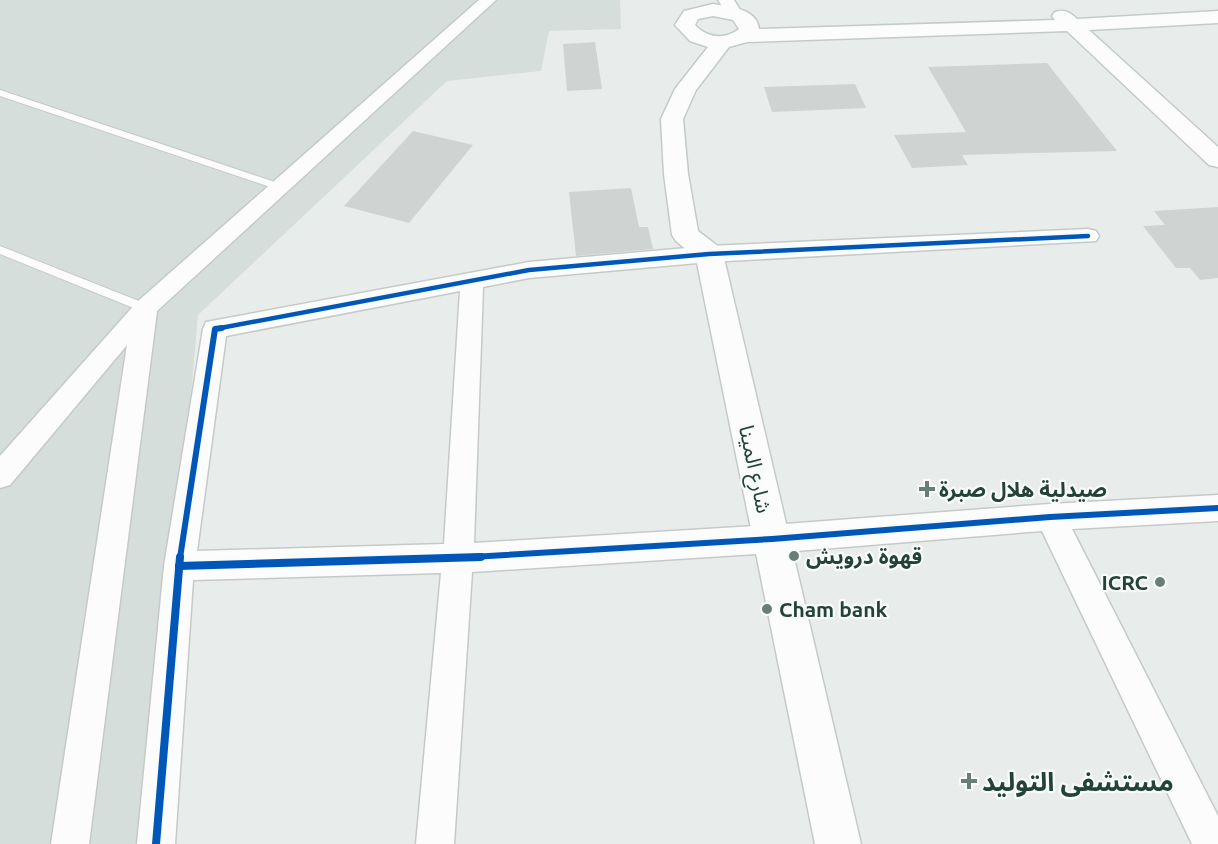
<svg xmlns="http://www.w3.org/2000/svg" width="1218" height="844" viewBox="0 0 1218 844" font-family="Ubuntu,'Noto Sans Arabic',sans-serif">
  <rect width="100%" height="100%" fill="#e8edeb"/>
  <!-- built -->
  <polygon fill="#d6dedb" points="0,0 620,0 621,29 549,31 541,71 447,81 198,315 152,844 0,844"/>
  <!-- building -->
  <g fill="#cfd4d2">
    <polygon points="595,42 602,89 567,91 563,44"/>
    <polygon points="1047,63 1117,151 962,155 968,165 912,168 894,135 966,132 928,67"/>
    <polygon points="855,84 866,108 772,112 764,87"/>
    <polygon points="413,131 473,145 409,223 344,206"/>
    <polygon points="631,188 639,227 648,227 653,249 576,256 569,192"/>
    <polygon points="1218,207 1218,278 1200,280 1190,268 1176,268 1143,226 1165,225 1154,211"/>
  </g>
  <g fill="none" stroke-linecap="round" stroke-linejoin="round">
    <!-- lane casing -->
    <g stroke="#c5cac8" stroke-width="2">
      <g id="lane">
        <polygon points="0,90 284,185 285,187 280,190 276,189 0,96"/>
        <polygon points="0,246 149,305 151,308 149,311 141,311 0,254"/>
      </g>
    </g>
    <!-- street casing -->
    <g stroke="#c5cac8" stroke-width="3">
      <g id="street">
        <polygon points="479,0 496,0 157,311 89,844 51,844 127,345 10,485 0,488 0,456 137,302"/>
        <polygon points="718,0 734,0 742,13 734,18 728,16"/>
        <path d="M1088,229L1096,231L1099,236L1096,241L709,262L529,278L483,287L474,543L772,525L1050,504L1218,495V521L1072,529L1218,816V844H1192L1042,531L772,553L472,572L454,844H416L441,573L193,580L175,844H137L164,566L203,329L206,322L529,262L709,246ZM460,291L444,544L197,551L226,336Z"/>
      </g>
    </g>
    <!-- secondary casing -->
    <g stroke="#c3cbc8" stroke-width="3">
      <path id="secondary" d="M713,4C729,7 757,8 759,29L1055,20L1052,16L1055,12C1065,9 1069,12 1077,19L1218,11V23L1089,30L1218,147V167L1209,165L1067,31L747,42L729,47L696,90L683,119L688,174L698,231L719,247L723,254L861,844H815L696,258L676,241L672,235L664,174L661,119L675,89L708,47L690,41L675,25L684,11ZM713,16L733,20L739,29C725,40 707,38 695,25L698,19Z"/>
    </g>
    <!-- lane -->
    <use href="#lane" fill="#fcfcfc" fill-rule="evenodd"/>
    <!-- street -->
    <use href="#street" fill="#fcfcfc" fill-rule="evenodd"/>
    <!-- secondary -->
    <use href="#secondary" fill="#fcfcfc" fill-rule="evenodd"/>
    <!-- cycleway-far2 casing -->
    <g stroke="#f7fbf9" stroke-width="8">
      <polyline id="cycleway-far2" points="215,329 529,270 709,254 1088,236"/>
    </g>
    <!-- cycleway-far1 casing -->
    <g stroke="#f7fbf9" stroke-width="10">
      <g id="cycleway-far1">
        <polyline points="180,558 215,329 222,328"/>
        <polyline points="454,558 772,539 1050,517 1218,508"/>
      </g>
    </g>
    <!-- cycleway casing -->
    <g stroke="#f7fbf9" stroke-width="11">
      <g id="cycleway">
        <polyline points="179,566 481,557"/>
        <polyline points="156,844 180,557"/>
      </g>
    </g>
    <!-- cycleway-far2 -->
    <use href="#cycleway-far2" stroke="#0057b8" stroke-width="4.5"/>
    <!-- cycleway-far1 -->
    <use href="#cycleway-far1" stroke="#0057b8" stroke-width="6"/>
    <!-- cycleway -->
    <use href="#cycleway" stroke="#0057b8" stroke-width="8"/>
  </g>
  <!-- markers -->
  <g fill="#697e78" stroke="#f7fbf9" stroke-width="2">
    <path d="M924 480h6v6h6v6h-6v6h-6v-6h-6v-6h6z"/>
    <circle cx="794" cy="556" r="6"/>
    <circle cx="1160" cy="582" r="6"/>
    <circle cx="767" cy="609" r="6"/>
    <path d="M966 772h6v6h6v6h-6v6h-6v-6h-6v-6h6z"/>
  </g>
  <g text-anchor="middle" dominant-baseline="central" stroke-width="4.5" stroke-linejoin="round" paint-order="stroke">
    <!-- street labels -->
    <g font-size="21" fill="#24423a" stroke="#f7fbf9">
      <text transform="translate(756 469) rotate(78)">شارع المينا</text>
    </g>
    <!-- poi labels -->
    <g font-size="21" font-weight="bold" fill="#24423a" stroke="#f7fbf9" text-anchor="start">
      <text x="939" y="489">صيدلية هلال صبرة</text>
      <text x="806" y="556">قهوة درويش</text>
      <text x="1148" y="582" text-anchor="end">ICRC</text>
      <text x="779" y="609">Cham bank</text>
    </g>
    <!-- near-poi labels -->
    <g font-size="26" font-weight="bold" fill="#24423a" stroke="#f7fbf9" text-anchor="start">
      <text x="982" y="781">مستشفى التوليد</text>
    </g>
  </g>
</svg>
